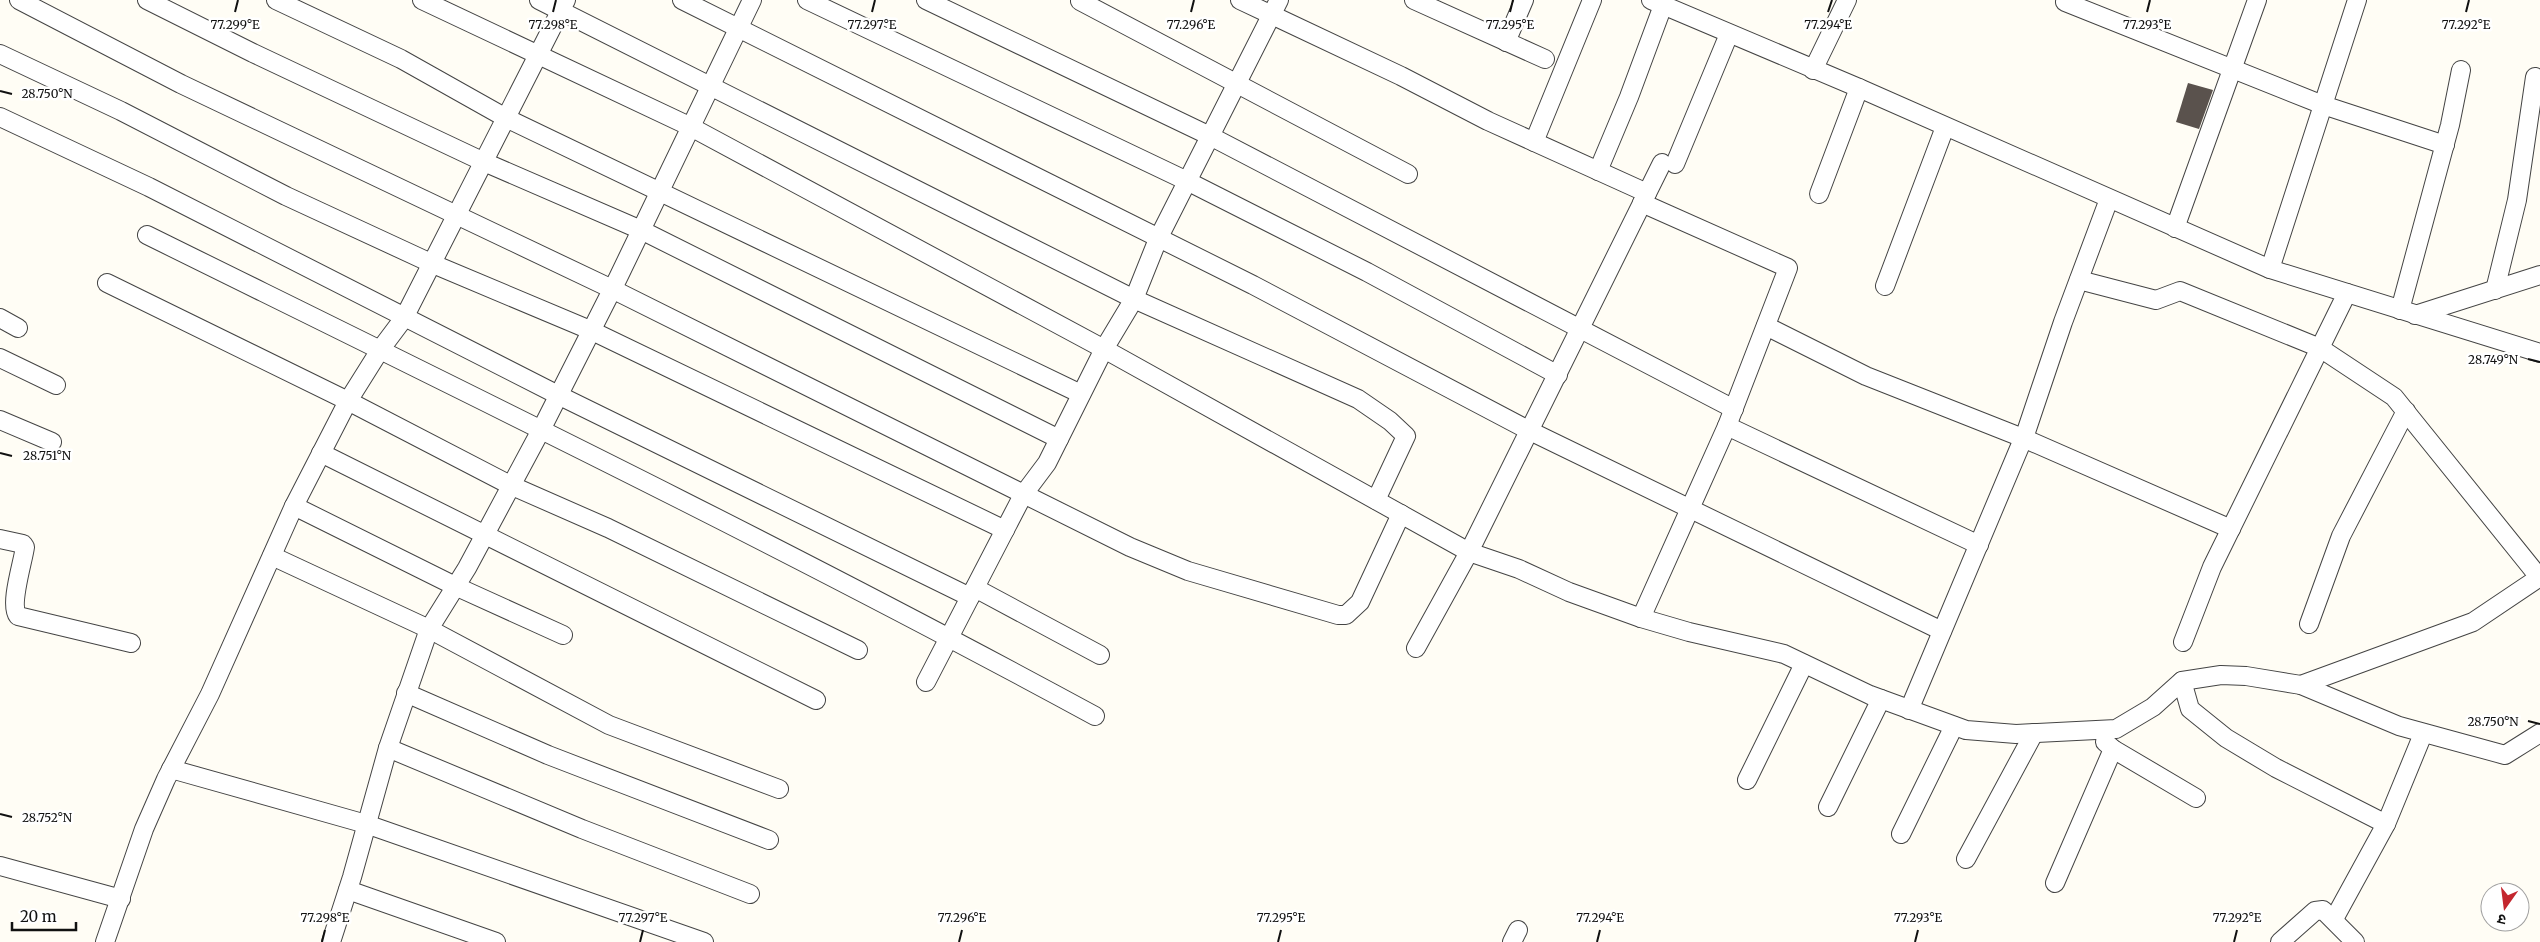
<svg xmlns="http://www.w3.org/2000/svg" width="2540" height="942" viewBox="0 0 2540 942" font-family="Merriweather,'Noto Sans Devanagari',serif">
  <rect width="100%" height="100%" fill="#fffdf5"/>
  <!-- building -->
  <polygon fill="#5a524d" points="2188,83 2213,90 2199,129 2176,122"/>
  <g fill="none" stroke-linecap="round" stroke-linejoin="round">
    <!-- street casing -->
    <g stroke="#444" stroke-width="20">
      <g id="street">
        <polyline points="19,0 181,84 612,289 1130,547 1188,571 1338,615 1346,615 1360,602 1401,514"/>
        <polyline points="147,0 253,53 484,162 641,230 1059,439"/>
        <polyline points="276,0 401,59 506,118 1081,394"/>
        <polyline points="422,0 689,126 1104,349 1469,552 1416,648"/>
        <polyline points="539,0 1134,299 1358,399 1390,421 1406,436 1376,500"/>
        <polyline points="682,0 1253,285 1530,431 1942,631"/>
        <polyline points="807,0 1187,181 1367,272 1558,375"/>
        <polyline points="926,0 1210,136 1734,409"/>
        <polyline points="1240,0 1401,76 1488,121 1647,193"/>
        <polyline points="1414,0 1545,59"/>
        <polyline points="1651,0 1859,88 2270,269 2540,353"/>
        <polyline points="1080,1 1408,174"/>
        <polyline points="2065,2 2323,105 2445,145"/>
        <polyline points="1506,42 1524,0"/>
        <polyline points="0,54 121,111 286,196 433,264 590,330 1005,530"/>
        <polyline points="1813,70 1847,0"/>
        <polyline points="0,117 149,187 558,395 970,597"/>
        <polyline points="1534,142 1592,0"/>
        <polyline points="1662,163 1469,552 1519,569 1569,592 1641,618 1689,632 1784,654 1870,695 1966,730 2016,734 2116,729 2153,707 2182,681 2190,709 2226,738 2276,768 2386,824"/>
        <polyline points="1675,164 1729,34"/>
        <polyline points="1598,171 1629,97 1665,0"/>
        <polyline points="1819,194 1859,88"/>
        <polyline points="2175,228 2257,0"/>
        <path d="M147,235C465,392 784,547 1095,716"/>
        <polyline points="2270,269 2357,0"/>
        <polyline points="2079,280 2156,300 2180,291 2320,348 2394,397 2539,577"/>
        <polyline points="107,283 348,401 510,485 608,528 858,650"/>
        <polyline points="1885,286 1945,127"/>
        <polyline points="2495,290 2517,200 2535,77"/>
        <polyline points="2400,310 2450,125 2461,70"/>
        <polyline points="2415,315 2540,275"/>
        <polyline points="0,318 18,328"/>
        <polyline points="1766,326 1866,376 2023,438 2231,529"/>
        <polyline points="0,358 56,385"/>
        <polyline points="0,420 52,442"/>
        <polyline points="1727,426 1979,545"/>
        <polyline points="321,453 816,700"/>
        <polyline points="294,506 455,586 563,635"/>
        <path d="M0,539L23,544L25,547C23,562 9,605 18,616L131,643"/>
        <polyline points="272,556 429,629 609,725 779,789"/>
        <polyline points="975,588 1100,655"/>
        <polyline points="1641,618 1727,426 1788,268 1642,203"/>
        <polyline points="2309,624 2341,536 2406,411"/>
        <polyline points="2183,642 2212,567 2347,293"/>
        <polyline points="2182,681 2221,675 2246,676 2301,685 2473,622 2540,577"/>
        <polyline points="926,682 1023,495 1047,463 1104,349 1134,299 1158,239 1279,0"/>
        <polyline points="2301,685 2399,726 2505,755 2540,733"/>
        <polyline points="406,693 548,755 769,840"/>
        <polyline points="1909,710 2026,432 2063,322 2109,199"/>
        <polyline points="2105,742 2113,749 2196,798"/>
        <polyline points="388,748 582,829 750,894"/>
        <polyline points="171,769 366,824 704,942"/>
        <polyline points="1747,780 1804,664"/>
        <polyline points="1828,807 1881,699"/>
        <polyline points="1901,834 1954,726"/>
        <polyline points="1966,859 2034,733"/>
        <polyline points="0,866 121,899"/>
        <polyline points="2055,883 2113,749"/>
        <polyline points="348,890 496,942"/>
        <polyline points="2334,919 2386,824 2423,734"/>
        <polyline points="105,942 144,829 166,779 210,694 294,506 348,401 380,350 404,318 566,0"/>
        <polyline points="331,942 352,877 388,748 429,629 467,568 541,430 618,278 752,0"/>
        <polyline points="1512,942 1518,930"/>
        <polyline points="2280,942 2315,911 2323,910 2355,942"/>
      </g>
    </g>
    <!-- street -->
    <use href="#street" stroke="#fff" stroke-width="18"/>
  </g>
  <!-- ticks -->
  <path fill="none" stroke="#111" stroke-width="2" d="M235,12L238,0M553,12L556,0M872,12L875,0M1191,12L1194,0M1510,12L1513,0M1828,12L1832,0M2147,12L2150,0M2466,12L2469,0M0,91L12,94M2528,359L2540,362M0,453L12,456M2528,721L2540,724M0,814L12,817M322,942L325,930M640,942L643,930M959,942L962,930M1278,942L1281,930M1597,942L1600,930M1915,942L1918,930M2234,942L2237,930"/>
  <g font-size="12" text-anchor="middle" fill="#111" stroke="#fff" stroke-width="5" stroke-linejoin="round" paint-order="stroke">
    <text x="235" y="29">77.299°E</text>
    <text x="553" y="29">77.298°E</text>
    <text x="872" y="29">77.297°E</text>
    <text x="1191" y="29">77.296°E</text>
    <text x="1510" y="29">77.295°E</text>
    <text x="1828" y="29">77.294°E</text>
    <text x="2147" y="29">77.293°E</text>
    <text x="2466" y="29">77.292°E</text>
    <text x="47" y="98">28.750°N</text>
    <text x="2493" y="364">28.749°N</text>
    <text x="47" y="460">28.751°N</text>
    <text x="2493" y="726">28.750°N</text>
    <text x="47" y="822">28.752°N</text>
    <text x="325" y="922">77.298°E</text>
    <text x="643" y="922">77.297°E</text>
    <text x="962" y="922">77.296°E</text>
    <text x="1281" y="922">77.295°E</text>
    <text x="1600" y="922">77.294°E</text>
    <text x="1918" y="922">77.293°E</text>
    <text x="2237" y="922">77.292°E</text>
  </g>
  <!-- north arrow -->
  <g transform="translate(2505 907) rotate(194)"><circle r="24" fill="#ffffff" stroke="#a0a0a0"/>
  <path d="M0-4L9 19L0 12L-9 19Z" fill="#c4262e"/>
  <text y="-8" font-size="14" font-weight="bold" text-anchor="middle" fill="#111111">उ</text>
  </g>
  <!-- scale -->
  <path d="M12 922v8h64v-8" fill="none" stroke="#111111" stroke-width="2.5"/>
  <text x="20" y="922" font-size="15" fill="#111111" stroke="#ffffff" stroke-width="4" paint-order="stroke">20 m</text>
</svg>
